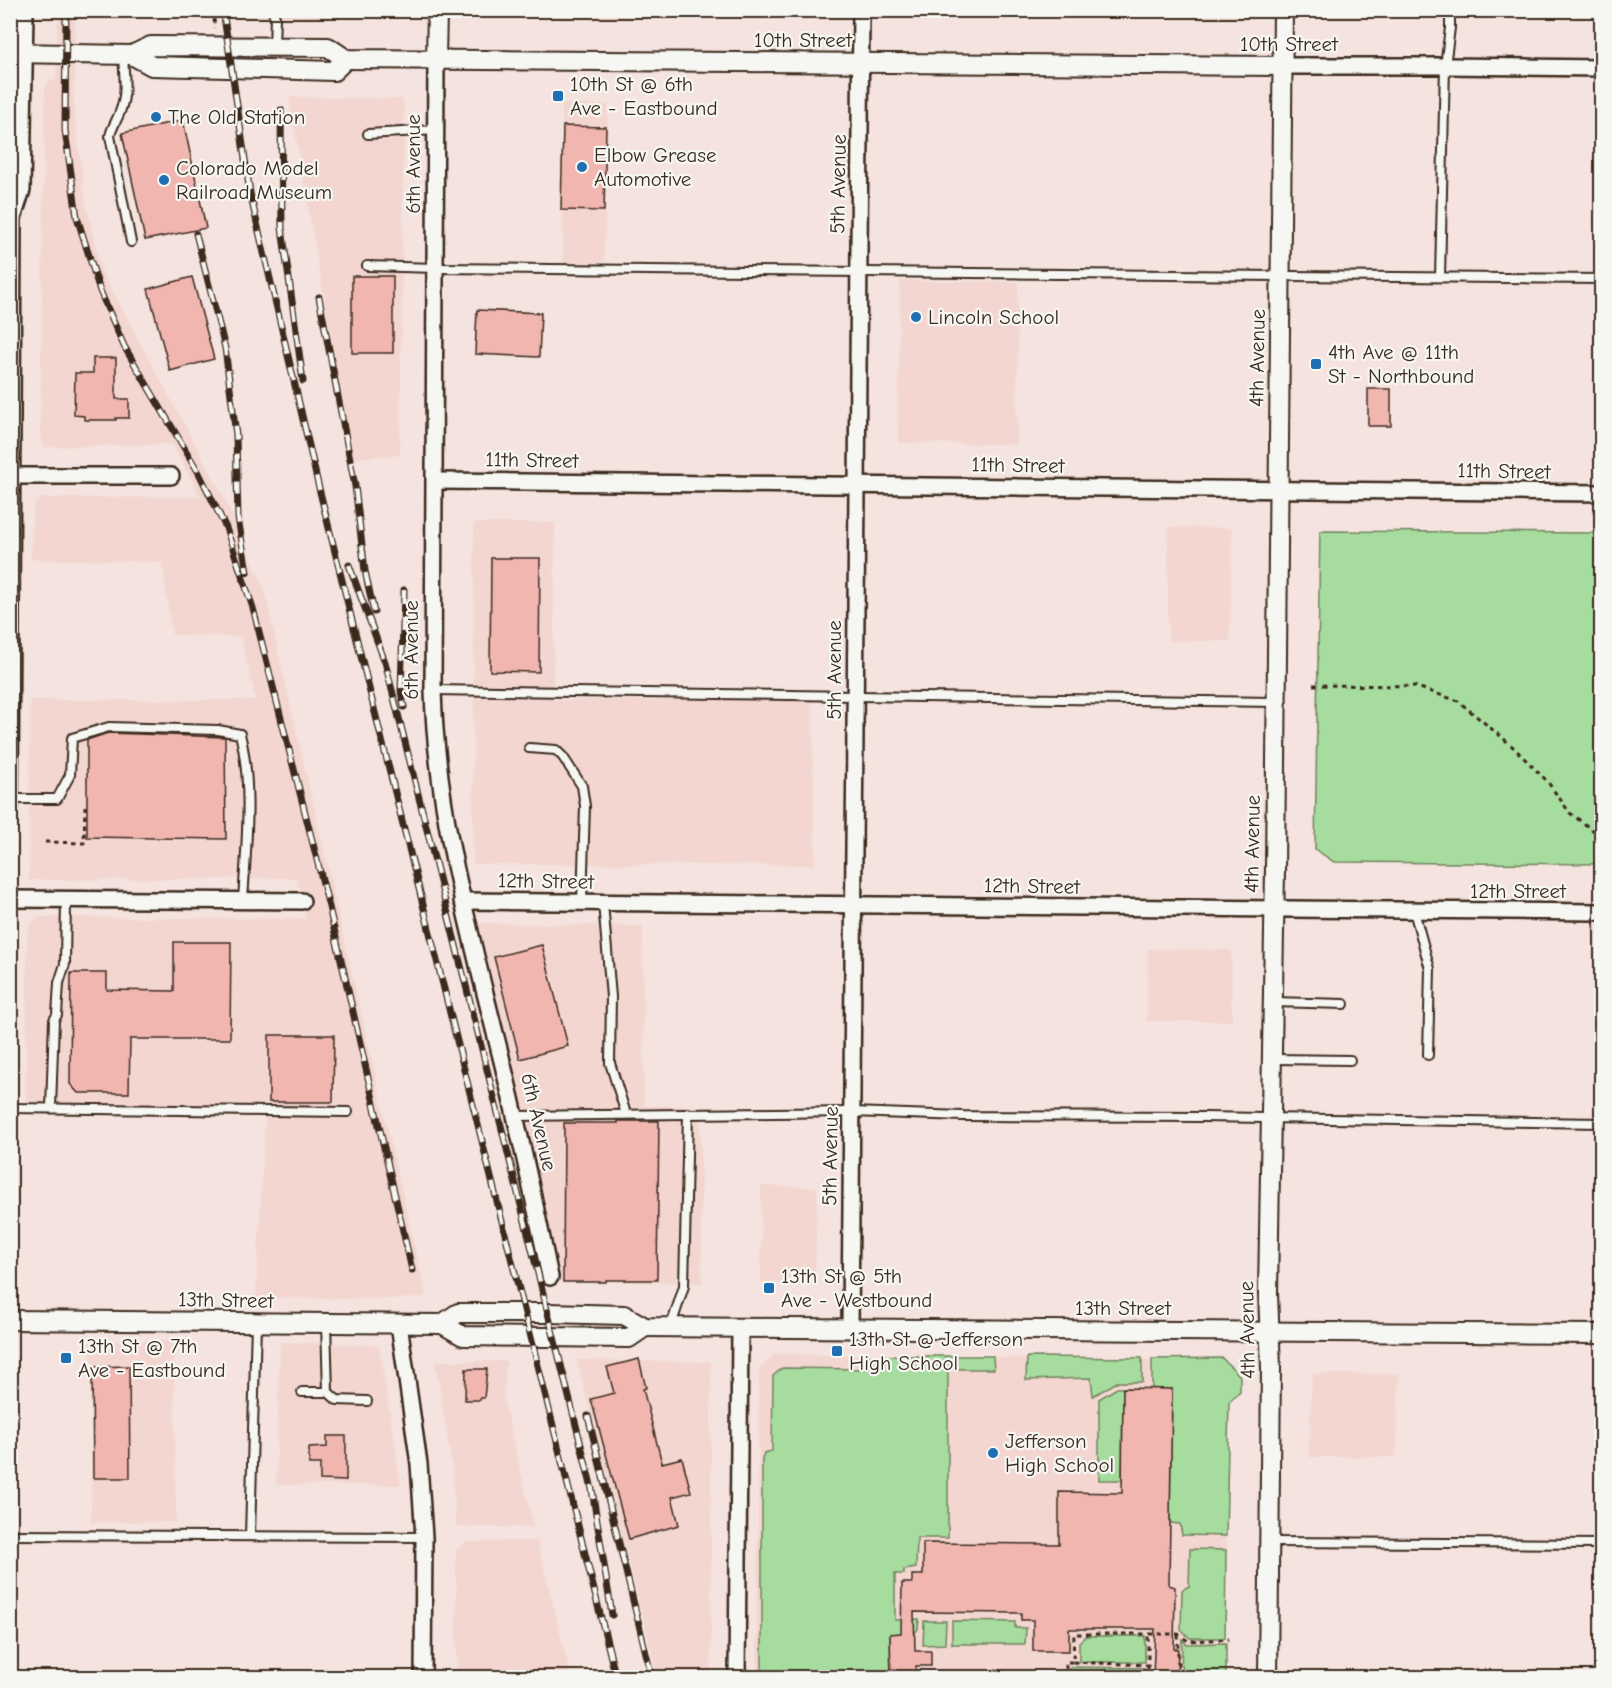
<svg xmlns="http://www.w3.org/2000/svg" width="1612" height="1688" viewBox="0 0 1612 1688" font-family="'Comic Neue',sans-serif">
  <rect width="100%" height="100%" fill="#f4e3de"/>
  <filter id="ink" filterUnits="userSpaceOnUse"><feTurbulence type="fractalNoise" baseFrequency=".0167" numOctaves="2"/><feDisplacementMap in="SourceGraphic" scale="12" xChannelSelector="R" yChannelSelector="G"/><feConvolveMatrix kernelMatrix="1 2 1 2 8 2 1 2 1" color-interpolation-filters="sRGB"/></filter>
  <g filter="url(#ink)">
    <!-- built -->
    <g fill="#f3d6d0">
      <polygon points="75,10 74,110 85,200 101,270 223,496 263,585 426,1297 394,1299 256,1298 265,1117 26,1113 27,942 29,926 37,917 306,919 297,878 29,880 30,700 256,700 241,637 172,635 162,562 31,559 33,512 35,503 41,498 201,497 172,444 45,447 40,438 45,89 48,81 56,80 58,11"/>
      <polygon points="404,10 404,18 248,16 248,11"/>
      <polygon points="446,10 732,11 732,17 446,16"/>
      <polygon points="289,97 402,99 404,103 400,455 352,458"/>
      <polygon points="562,104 608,105 604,262 563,263"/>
      <polygon points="900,281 1018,282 1017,444 898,443"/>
      <polygon points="474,523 555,523 553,700 812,700 815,865 473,864"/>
      <polygon points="1168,527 1232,528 1230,641 1168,641"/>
      <polygon points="473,923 643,926 644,1106 700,1106 702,1283 558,1281"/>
      <polygon points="1148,949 1231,950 1232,1021 1147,1021"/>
      <polygon points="761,1186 817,1187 815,1284 761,1282"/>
      <polygon points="90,1340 174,1341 176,1522 91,1522 92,1367"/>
      <polygon points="280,1342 379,1346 401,1485 276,1485"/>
      <polygon points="774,1354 1218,1361 1228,1367 1225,1677 757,1678 759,1370"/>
      <polygon points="577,1360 711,1362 711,1677 658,1677"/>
      <polygon points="435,1361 506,1361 503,1398 534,1527 456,1527 452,1464"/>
      <polygon points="1312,1374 1399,1374 1396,1457 1309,1457"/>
      <polygon points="537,1541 571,1677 457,1677 456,1550 465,1542"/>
    </g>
    <!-- green -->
    <g fill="#a7dc9f" stroke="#71835e" stroke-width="1.5">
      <polygon points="1320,531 1601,533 1601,864 1334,862 1315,849"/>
      <polygon points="868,1356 993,1356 994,1369 948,1369 948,1538 917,1538 916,1568 904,1570 904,1574 895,1574 895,1620 919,1619 918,1629 915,1633 890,1634 891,1677 762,1677 762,1459 764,1453 772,1451 773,1376 782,1368 870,1369"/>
      <polygon points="1027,1357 1142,1358 1142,1382 1117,1382 1093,1396 1091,1378 1026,1380"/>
      <polygon points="1222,1358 1240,1376 1240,1391 1229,1402 1226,1536 1182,1535 1180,1524 1170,1523 1172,1389 1152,1389 1152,1359"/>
      <polygon points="1117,1388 1123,1388 1122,1480 1099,1480 1099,1399"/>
      <polygon points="1190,1549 1226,1550 1225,1638 1190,1638 1181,1630 1182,1590 1189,1586"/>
      <polygon points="924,1621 946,1621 945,1644 923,1645"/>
      <polygon points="952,1621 1015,1622 1015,1628 1026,1628 1025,1644 952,1644"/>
      <polygon points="1086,1636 1145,1636 1145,1662 1079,1662 1079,1642"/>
      <polygon points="1182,1639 1186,1644 1226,1643 1226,1677 1181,1677"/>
      <polygon points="1070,1667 1144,1668 1144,1677 1069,1677"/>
    </g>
    <!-- building -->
    <g fill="#f1b6b0" stroke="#3b2a1e" stroke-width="1.5">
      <polygon points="183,120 206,228 145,240 122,133"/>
      <polygon points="563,126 606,127 604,211 561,210"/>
      <rect x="352" y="276" width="41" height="77"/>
      <polygon points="192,277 214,359 170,371 148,289"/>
      <polygon points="477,310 541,313 539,357 475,354"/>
      <polygon points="93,358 116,358 116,399 129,399 129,418 116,418 116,420 84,420 84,416 74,415 75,373 93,373"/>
      <rect x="1368" y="389" width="23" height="37"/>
      <polygon points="491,558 540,558 539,672 490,671"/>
      <polygon points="108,733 225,737 226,839 87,837 87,740"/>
      <polygon points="174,942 231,942 230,1039 130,1039 129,1093 78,1093 70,1084 71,973 107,973 107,990 174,991"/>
      <polygon points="542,945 568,1046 520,1059 494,957"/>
      <polygon points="269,1035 334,1035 333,1102 269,1102"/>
      <polygon points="618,1121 659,1121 657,1280 606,1280 606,1282 563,1282 564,1123 618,1123"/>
      <polygon points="639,1359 646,1388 643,1389 662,1463 682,1458 691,1492 672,1497 679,1525 629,1539 591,1399 614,1393 607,1367"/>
      <polygon points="129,1366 130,1478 93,1478 92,1367"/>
      <polygon points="466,1369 487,1369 484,1398 480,1398 480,1400 465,1400"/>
      <polygon points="1123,1388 1172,1389 1169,1585 1175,1587 1174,1649 1178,1649 1177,1677 1153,1677 1155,1629 1069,1629 1069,1651 1033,1651 1033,1620 1021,1620 1021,1613 914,1612 915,1651 931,1651 931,1666 916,1666 916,1677 891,1677 890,1634 901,1633 902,1583 912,1583 912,1575 923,1575 923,1543 1059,1544 1059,1492 1122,1493"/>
      <polygon points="327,1436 346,1436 346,1481 320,1480 320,1464 309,1464 309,1448 327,1447"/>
    </g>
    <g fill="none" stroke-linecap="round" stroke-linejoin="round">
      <!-- service casing -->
      <g stroke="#3b2a1e" stroke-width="12">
        <g id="service">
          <polyline points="272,10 275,17 274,47"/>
          <path d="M123,56C124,74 127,92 121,109C118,119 112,126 110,136L131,242"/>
          <polyline points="368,134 436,130"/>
          <path d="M367,266L436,268C824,272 1213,273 1602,279"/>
          <polyline points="1440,277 1445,66 1450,28 1450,10"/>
          <polyline points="433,690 1275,702"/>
          <polyline points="529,748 556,750 563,757 582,786 585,806 582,902"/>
          <path d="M11,799H57L70,775L72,738L109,727L218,730L240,734C253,785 246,848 243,901"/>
          <polyline points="603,903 611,997 610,1063 626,1114"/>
          <polyline points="1414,911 1430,969 1428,1055"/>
          <polyline points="1274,1002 1344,1004"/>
          <polyline points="1273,1059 1350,1060"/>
          <polyline points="10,1108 348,1112"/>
          <polyline points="51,1108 54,1020 57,1015 59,983 65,964 66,900"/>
          <polyline points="516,1116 852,1112 963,1116 1204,1117 1602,1123"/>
          <polyline points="326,1323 328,1392 337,1400 367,1401"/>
          <polyline points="671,1326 684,1286 688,1113"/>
          <polyline points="302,1392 328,1392"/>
          <polyline points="10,1535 424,1537"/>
          <polyline points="250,1536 256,1323"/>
          <polyline points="1270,1542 1602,1544"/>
        </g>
      </g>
      <!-- minor casing -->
      <g stroke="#3b2a1e" stroke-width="20">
        <g id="minor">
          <path d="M436,60L433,690C436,806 466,917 494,1029C515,1111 533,1194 550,1277"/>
          <polyline points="1283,66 1445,66 1602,68"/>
          <polyline points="10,476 171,476"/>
          <polyline points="435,481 1602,493"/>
          <polyline points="10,806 13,218 22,190 25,10"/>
          <polyline points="10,899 302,901"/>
          <polyline points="462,901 1602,912"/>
          <polyline points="399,1324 419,1464 424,1537 423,1678"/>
          <polyline points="850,1329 861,10"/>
          <polyline points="737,1678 740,1328"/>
        </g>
      </g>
      <!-- tertiary casing -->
      <g stroke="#3b2a1e" stroke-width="22">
        <g id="tertiary">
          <polyline points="10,53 132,55 151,46 328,47 346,59 1283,66"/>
          <polyline points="132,55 152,66 334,71 346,59"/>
          <polyline points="436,60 437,10"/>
          <polyline points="10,1320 442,1324 463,1336 629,1338 645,1327"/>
          <polyline points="442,1324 458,1313 549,1313 624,1315 645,1327 1602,1334"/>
          <polyline points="1268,1678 1271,1368 1268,1293 1275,871 1283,10"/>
        </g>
      </g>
      <!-- path -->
      <g stroke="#3b2a1e" stroke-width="3" stroke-dasharray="4.5 4.5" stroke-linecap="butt">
        <polyline points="213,10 215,28"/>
        <polyline points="1313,685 1414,686 1458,701 1511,745 1547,781 1570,813 1602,837"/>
        <polyline points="45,842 84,843 85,806"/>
        <polyline points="1178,1634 1178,1678"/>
        <polyline points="1073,1662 1148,1665 1148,1634"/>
        <polyline points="1066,1678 1066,1662 1073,1662 1074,1634 1178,1634 1188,1641 1229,1639"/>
        <polyline points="1148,1678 1148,1665"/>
      </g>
      <!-- service -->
      <use href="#service" stroke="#f6f6f2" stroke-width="8"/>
      <!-- minor -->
      <use href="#minor" stroke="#f6f6f2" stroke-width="15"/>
      <!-- tertiary -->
      <use href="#tertiary" stroke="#f6f6f2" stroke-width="18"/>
      <!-- rail casing -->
      <g stroke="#3b2a1e" stroke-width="7">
        <g id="rail">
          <polyline points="66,10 65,130 77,217 100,291 124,346 199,473 226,528 253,608 329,907 412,1270"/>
          <polyline points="223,10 250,193 318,484 616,1678"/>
          <polyline points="281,110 282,228 303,381"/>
          <polyline points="196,234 225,348 236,435 238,518 247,572"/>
          <polyline points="319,297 355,486 365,571 374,612"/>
          <polyline points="349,565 385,662 592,1489 612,1615"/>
          <polyline points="404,590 401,691 404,707"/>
          <polyline points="588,1416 652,1678"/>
        </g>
      </g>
      <!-- rail -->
      <use href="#rail" stroke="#f6f6f2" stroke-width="4.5" stroke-dasharray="14" stroke-linecap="butt"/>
    </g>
  </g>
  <!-- markers -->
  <g fill="#1f6fb2" stroke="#f6f6f2" stroke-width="2">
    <rect x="552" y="90" width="12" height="12" rx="3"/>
    <circle cx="156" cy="117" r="6"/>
    <circle cx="582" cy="167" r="6"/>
    <circle cx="164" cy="180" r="6"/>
    <circle cx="916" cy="317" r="6"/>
    <rect x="1310" y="358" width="12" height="12" rx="3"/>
    <rect x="763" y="1282" width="12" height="12" rx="3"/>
    <rect x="831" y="1345" width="12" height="12" rx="3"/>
    <rect x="60" y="1352" width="12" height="12" rx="3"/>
    <circle cx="993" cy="1453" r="6"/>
  </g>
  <g text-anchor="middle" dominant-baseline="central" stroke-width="4.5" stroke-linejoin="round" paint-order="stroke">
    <!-- street labels -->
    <g font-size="21" fill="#3b2a1e" stroke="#f6f6f2">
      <text x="803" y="40">10th Street</text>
      <text x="1289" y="44">10th Street</text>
      <text transform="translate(413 164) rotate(-90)">6th Avenue</text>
      <text transform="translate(838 184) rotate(-89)">5th Avenue</text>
      <text transform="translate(1257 358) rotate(-89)">4th Avenue</text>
      <text transform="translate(532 460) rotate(1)">11th Street</text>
      <text transform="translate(1018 465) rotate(1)">11th Street</text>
      <text transform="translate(1504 471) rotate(1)">11th Street</text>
      <text transform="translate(411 650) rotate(-90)">6th Avenue</text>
      <text transform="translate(834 670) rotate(-90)">5th Avenue</text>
      <text transform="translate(1252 844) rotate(-89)">4th Avenue</text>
      <text transform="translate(546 881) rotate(1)">12th Street</text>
      <text transform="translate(1032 886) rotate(1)">12th Street</text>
      <text x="1518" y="891">12th Street</text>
      <text transform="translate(539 1122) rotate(77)">6th Avenue</text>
      <text transform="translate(830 1156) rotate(-89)">5th Avenue</text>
      <text transform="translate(226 1300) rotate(1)">13th Street</text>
      <text x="1123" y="1308">13th Street</text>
      <text transform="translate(1247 1330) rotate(-91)">4th Avenue</text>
    </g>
    <!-- poi labels -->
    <g font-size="21" fill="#3b2a1e" stroke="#f6f6f2" text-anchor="start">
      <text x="570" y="84">10th St @ 6th<tspan x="570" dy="24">Ave - Eastbound</tspan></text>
      <text x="168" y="117">The Old Station</text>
      <text x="594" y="155">Elbow Grease<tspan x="594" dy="24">Automotive</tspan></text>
      <text x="176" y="168">Colorado Model<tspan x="176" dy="24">Railroad Museum</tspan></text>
      <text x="928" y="317">Lincoln School</text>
      <text x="1328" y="352">4th Ave @ 11th<tspan x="1328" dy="24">St - Northbound</tspan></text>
      <text x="781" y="1276">13th St @ 5th<tspan x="781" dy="24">Ave - Westbound</tspan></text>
      <text x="849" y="1339">13th St @ Jefferson<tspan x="849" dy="24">High School</tspan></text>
      <text x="78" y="1346">13th St @ 7th<tspan x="78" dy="24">Ave - Eastbound</tspan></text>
      <text x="1005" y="1441">Jefferson<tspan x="1005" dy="24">High School</tspan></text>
    </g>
  </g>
  <!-- margin -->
  <rect width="1612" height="1688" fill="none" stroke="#f6f6f2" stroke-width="36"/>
  <rect x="18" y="18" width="1576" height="1652" fill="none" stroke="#3b2a1e" stroke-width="2" filter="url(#ink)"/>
</svg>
